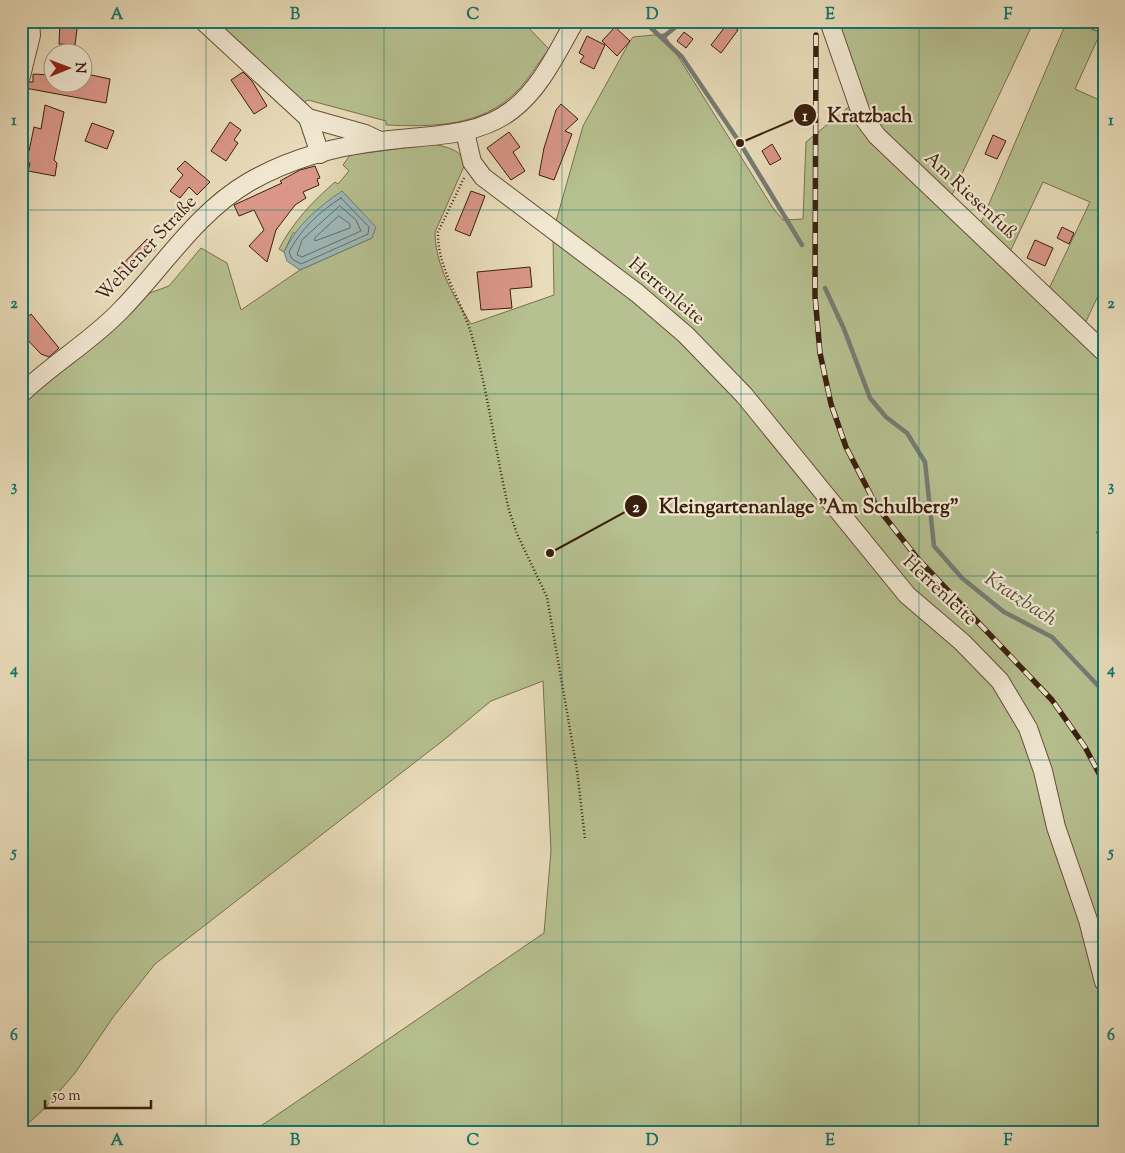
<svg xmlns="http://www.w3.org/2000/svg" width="1125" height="1153" viewBox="0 0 1125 1153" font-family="'Sorts Mill Goudy',serif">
  <rect width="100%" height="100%" fill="#e9dcba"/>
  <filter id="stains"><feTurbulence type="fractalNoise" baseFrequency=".004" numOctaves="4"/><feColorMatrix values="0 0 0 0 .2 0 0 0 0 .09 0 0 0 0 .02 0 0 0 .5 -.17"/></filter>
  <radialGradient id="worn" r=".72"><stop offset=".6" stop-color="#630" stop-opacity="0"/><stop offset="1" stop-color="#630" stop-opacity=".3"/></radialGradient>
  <!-- green -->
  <g fill="#b6c090" stroke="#78704e">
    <path d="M212,21H522L549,49C538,63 528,80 516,92C481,127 432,127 386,125V121L308,100L301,104Z"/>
    <polygon points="837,21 1034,21 951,197 867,117"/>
    <polygon points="1066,23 1102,29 1075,89 1104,102 1104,283 1083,328 1047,293 1090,202 1043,182 1009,254 980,225"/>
    <polygon points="664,34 773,208 783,220 803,219 806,142 851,105 1104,359 1104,529 1096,532 1104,544 1104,963 1033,728 910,591 749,392 555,225 583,126 630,41 633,37"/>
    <path d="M434,144C448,148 461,149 465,164L435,232C435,265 454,297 471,324L554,295L553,238L683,339L979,664L1025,733L1082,922L1104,1010V1132H252L544,933L551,851L543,681L491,701L445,739L155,964L114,1016L75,1073L45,1108L21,1130V402L147,294L169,286L201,248L227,263L241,310L300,270L372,238L293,233L284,252L279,249C293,222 312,202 335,182L338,184L349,171L343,165L350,155Z"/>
  </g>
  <!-- water -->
  <path fill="#9cb9ba" stroke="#757b74" d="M342,191L376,227L372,238L300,270L287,261L284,252C297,225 317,208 342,191Z"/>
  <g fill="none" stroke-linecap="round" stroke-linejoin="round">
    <!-- shore -->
    <g stroke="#6b6c63" stroke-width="1">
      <path d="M341,198L369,227L368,234L301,264L292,259L289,252C300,230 320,211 341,198Z"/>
      <polygon points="340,206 356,220 361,231 302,257 297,255 302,240"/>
      <polygon points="339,216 350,224 350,228 315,241 315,238"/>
    </g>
    <!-- stream -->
    <g stroke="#757b74" stroke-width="4.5">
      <polyline points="639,21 650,27 682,57 740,143 802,245"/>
      <polyline points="662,38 683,21"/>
      <polyline points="825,288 844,329 870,398 886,417 907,433 925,462 934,546 962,578 1004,612 1052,637 1104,692"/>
    </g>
  </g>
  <!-- building -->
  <g fill="#da9789" stroke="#3a1f0c">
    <polygon points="60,21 78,21 75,45 59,44"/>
    <polygon points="728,23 738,30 721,53 711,45"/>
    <polygon points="615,27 630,41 617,56 602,41"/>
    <polygon points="684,32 693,39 686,48 677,41"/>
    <polygon points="587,36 605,45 594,69 580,62 584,56 579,53"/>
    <polygon points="243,72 252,81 267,106 254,114 231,80"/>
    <polygon points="82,73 110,79 106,103 25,88 29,82 33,82 33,74 52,75 52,82 82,82"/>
    <polygon points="561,104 578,119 565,131 572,134 554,180 539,175 544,148 556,110"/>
    <polygon points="45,105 64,112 54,160 57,163 55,176 28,171 30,163 21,161 21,149 29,151 34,127 41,129"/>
    <polygon points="230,122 241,130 234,140 238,143 226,161 211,151"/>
    <polygon points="92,123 114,131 107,149 85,141"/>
    <polygon points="509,132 520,147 513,152 525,171 511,180 487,148"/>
    <polygon points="993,135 1006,141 997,159 985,154"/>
    <polygon points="772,144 781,159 770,165 762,151"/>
    <polygon points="185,161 210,182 197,195 189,187 180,198 170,191 183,175 177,169"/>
    <polygon points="315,166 320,178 317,179 319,185 303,192 306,198 295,205 276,230 267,262 249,246 264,230 254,210 239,216 234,205 282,183 280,181 300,170"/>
    <polygon points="471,191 485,196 470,236 455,230"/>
    <polygon points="1062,227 1074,233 1069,244 1057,238"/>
    <polygon points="147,239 157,248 124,281 115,272"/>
    <polygon points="1035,240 1053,248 1045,266 1027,258"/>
    <polygon points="530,267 532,287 510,289 512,308 481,310 477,272"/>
    <polygon points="31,314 59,348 49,357 41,354 21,333 21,323"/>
  </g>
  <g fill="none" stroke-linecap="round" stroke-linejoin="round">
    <!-- minor casing -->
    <g stroke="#664e38" stroke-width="20">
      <g id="minor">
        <polyline points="203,21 308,118 365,134 380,141"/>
        <polyline points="829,21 862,116 877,136 1104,352"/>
        <polyline points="1097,21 1104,22"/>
        <polyline points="21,76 31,35 30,21"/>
        <polyline points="308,118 320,154"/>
        <polyline points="465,132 472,162 483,177 637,293 686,335 744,395 907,595 962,642 1000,681 1028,728 1043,771 1056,827 1088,920 1104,982"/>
        <path d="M21,394C53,363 92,341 122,309C164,266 196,213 249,182C289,159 337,146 382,141C426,135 476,138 512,110C541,88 557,52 575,21"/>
      </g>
    </g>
    <!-- path -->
    <path stroke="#3a1f0c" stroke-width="2.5" stroke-dasharray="1 2.5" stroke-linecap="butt" d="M464,178L438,232C437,267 460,298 470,330C488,389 495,451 509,510L517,534L547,597L577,770L585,839"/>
    <!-- minor -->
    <use href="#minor" stroke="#f1e8d2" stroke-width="18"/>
    <!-- rail casing -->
    <g stroke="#3a1f0c" stroke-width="5.5">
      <polyline id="rail" points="816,35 815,296 820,353 831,404 846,447 877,507 918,559 1052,700 1085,747 1104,783"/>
    </g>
    <!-- rail -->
    <use href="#rail" stroke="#f1e8d2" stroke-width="4" stroke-dasharray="11" stroke-linecap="butt"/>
  </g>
  <!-- grid -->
  <path fill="none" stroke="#0f766e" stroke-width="1" stroke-opacity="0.55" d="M206,21V1132M384,21V1132M562,21V1132M741,21V1132M919,21V1132M21,210H1104M21,394H1104M21,576H1104M21,760H1104M21,942H1104"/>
  <g text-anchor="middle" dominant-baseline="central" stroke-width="4.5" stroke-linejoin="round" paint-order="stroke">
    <!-- street labels -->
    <g font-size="19" fill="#3a1f0c" stroke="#f1e8d2">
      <text transform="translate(970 196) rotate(43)">Am Riesenfuß</text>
      <text transform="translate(147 249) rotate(-47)">Wehlener Straße</text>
      <text transform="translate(666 292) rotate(40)">Herrenleite</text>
      <text transform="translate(939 591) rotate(43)">Herrenleite</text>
    </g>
    <!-- water labels -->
    <g font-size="20" font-style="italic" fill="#574d40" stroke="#f1e8d2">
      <text transform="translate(1020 600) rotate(33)">Kratzbach</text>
    </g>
  </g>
  <!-- callouts -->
  <path fill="none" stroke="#3a1f0c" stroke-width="2" d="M740 143L805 115M550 553L636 506"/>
  <g fill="#3a1f0c" stroke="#f1e8d2" stroke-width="2">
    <circle cx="740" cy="143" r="5"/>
    <circle cx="550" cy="553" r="5"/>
    <circle cx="805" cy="115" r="12"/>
    <circle cx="636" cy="506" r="12"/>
  </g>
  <g font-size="15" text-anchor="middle" font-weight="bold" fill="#fff">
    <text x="805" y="121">1</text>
    <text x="636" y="512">2</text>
  </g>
  <g font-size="20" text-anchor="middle" font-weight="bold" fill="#3a1f0c" stroke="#f1e8d2" stroke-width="4.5" stroke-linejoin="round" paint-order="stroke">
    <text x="870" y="122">Kratzbach</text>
    <text x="809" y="513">Kleingartenanlage "Am Schulberg"</text>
  </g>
  <!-- margin -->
  <rect width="1125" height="1153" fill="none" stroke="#e9dcba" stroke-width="55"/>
  <!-- north arrow -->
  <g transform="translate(68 68) rotate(89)"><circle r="24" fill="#f1e8d2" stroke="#a89883"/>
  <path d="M0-4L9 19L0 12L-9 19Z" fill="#8f2418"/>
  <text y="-8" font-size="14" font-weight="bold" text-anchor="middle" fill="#3a1f0c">N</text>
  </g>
  <!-- scale -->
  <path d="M45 1100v8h106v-8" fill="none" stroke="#3a1f0c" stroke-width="2.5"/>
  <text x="52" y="1100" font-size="15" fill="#3a1f0c" stroke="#f1e8d2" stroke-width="4" paint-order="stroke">50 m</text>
  <rect x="28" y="28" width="1070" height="1098" fill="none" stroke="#0f766e" stroke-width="2"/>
  <g font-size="16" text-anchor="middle" font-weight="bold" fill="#0f766e">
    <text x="117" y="19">A</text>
    <text x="295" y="19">B</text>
    <text x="473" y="19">C</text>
    <text x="652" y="19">D</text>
    <text x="830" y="19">E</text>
    <text x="1008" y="19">F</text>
    <text x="14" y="125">1</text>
    <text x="1111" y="125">1</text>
    <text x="14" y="308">2</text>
    <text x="1111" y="308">2</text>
    <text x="14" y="491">3</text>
    <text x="1111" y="491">3</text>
    <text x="14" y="674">4</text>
    <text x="1111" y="674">4</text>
    <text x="14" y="857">5</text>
    <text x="1111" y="857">5</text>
    <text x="14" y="1040">6</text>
    <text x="1111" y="1040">6</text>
    <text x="117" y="1145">A</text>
    <text x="295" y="1145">B</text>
    <text x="473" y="1145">C</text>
    <text x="652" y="1145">D</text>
    <text x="830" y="1145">E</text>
    <text x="1008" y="1145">F</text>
  </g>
  <rect width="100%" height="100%" filter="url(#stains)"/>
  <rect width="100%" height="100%" fill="url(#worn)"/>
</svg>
